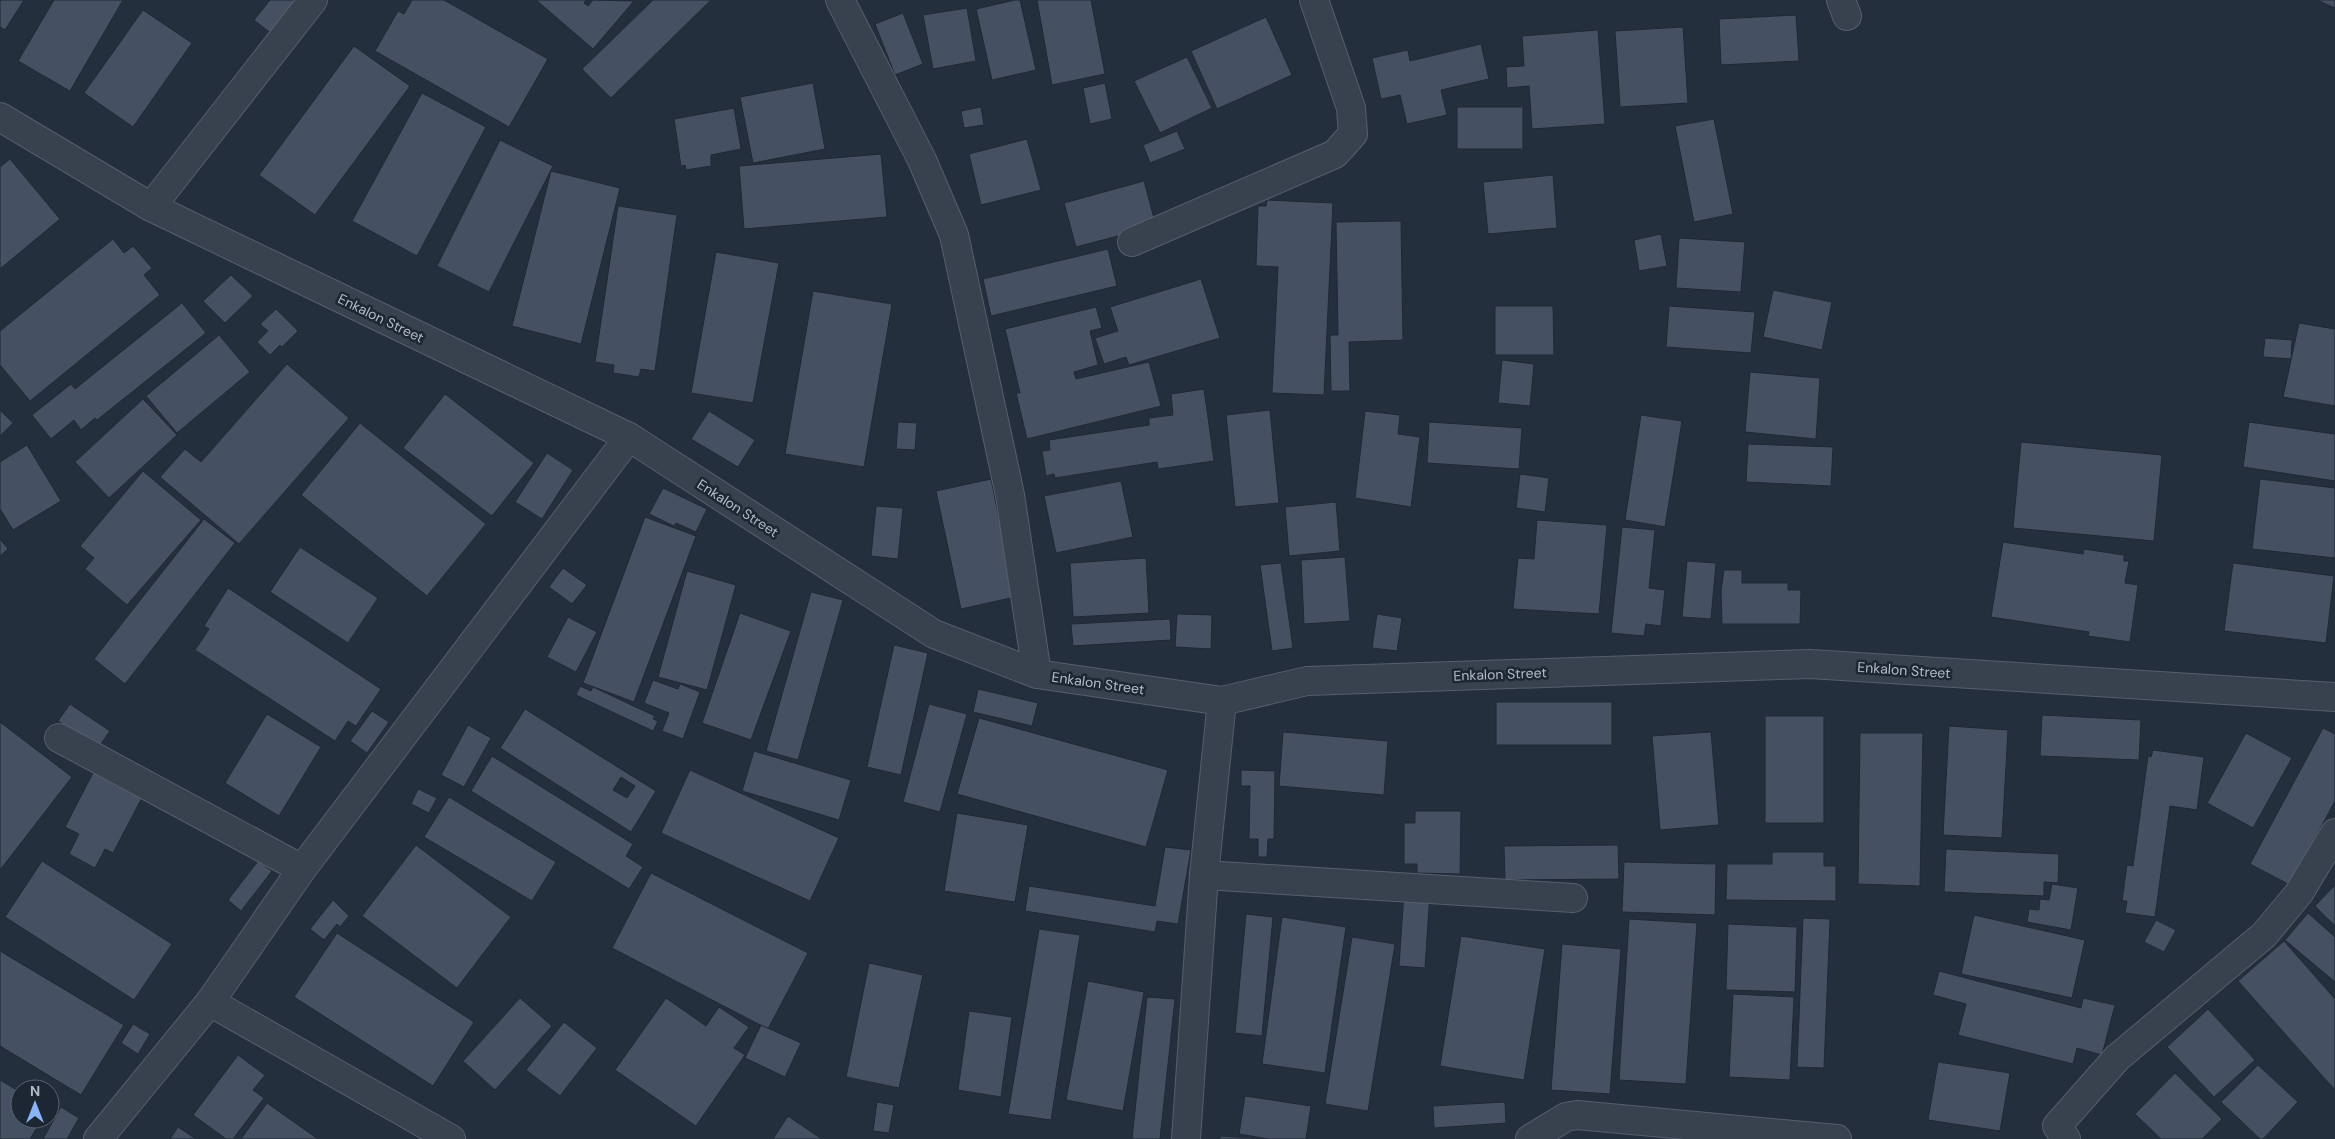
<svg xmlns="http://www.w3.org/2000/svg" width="2335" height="1139" viewBox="0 0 2335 1139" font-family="'DM Sans',sans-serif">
  <rect width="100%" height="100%" fill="#242f3e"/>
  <!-- building -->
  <g fill="#455162" stroke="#1f2835" fill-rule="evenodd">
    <polygon points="0,0 24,0 5,30 0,27"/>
    <polygon points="54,0 123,0 70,91 18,61"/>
    <polygon points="270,0 301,0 273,35 254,20"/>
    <polygon points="412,0 444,0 548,59 509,127 375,51 398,11 404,14"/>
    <polygon points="536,0 586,0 584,3 588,6 593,0 634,1 593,49"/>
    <polygon points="653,0 711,0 611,98 582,69"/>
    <polygon points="1015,0 1020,0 1036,70 992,80 976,9"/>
    <polygon points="1037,0 1091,0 1105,74 1052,85"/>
    <polygon points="2317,0 2335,0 2335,8"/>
    <polygon points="967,8 976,61 933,69 923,15"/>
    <polygon points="143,10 192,43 133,127 84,93"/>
    <polygon points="903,13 923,64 895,75 875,24"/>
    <polygon points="1796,15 1799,61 1721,65 1719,19"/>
    <polygon points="1266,17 1292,75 1217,109 1191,51"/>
    <polygon points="1683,27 1688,103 1620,107 1615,31"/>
    <polygon points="1598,30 1605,124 1532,129 1529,86 1507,88 1506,67 1524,66 1522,36"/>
    <polygon points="1481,44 1489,79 1441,90 1447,115 1407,124 1400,95 1381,99 1372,58 1408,50 1410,61"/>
    <polygon points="354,46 410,86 315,215 259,175"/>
    <polygon points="1187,57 1212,108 1160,133 1134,81"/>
    <polygon points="813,83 825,149 753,163 740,97"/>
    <polygon points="1105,83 1112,119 1090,124 1083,88"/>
    <polygon points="422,93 486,127 417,256 352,221"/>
    <polygon points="981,107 984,125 964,128 961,111"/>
    <rect x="1457" y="107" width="66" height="42"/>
    <polygon points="734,108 741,149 711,155 711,166 686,170 685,165 681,166 674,119"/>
    <polygon points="1714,119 1733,214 1694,222 1675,126"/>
    <polygon points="1177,131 1185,149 1150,163 1143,145"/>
    <polygon points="1027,139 1041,190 981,205 969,154"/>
    <polygon points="500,140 553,166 489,292 437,266"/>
    <polygon points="881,154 887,217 744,229 739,166"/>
    <polygon points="10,159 60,219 0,269 0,167"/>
    <polygon points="551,171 620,188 581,344 512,326"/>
    <polygon points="1553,175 1557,228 1488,234 1483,182"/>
    <polygon points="1144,181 1156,226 1076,247 1064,203"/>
    <polygon points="1267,200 1333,203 1324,395 1272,393 1278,267 1256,266 1258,206 1266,206"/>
    <polygon points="618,206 677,215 655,371 641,369 639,377 613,373 614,365 595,362"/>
    <polygon points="1401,221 1403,340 1349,342 1350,391 1331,391 1330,335 1338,335 1336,222"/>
    <polygon points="1661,234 1667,266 1639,271 1634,240"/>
    <polygon points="1679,238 1745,242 1741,292 1676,288"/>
    <polygon points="113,239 124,253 133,246 152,268 144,275 160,295 30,401 0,365 0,331"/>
    <polygon points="1108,249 1117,286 991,316 983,279"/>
    <polygon points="716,252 779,263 753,403 691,393"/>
    <polygon points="231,275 253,296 225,323 203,301"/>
    <polygon points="1201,279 1220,338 1129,365 1126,357 1104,364 1095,338 1118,331 1110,307"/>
    <polygon points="1773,290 1832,302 1822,350 1763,337"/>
    <polygon points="813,291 892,304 864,467 785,454"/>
    <polygon points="182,303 206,333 97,420 95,418 81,430 74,420 51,439 32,415 71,384 75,389"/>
    <polygon points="1495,306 1553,306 1554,355 1495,355"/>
    <polygon points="1669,306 1755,312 1751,353 1666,347"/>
    <polygon points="1096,307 1102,328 1090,331 1098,365 1074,372 1076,379 1149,362 1161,406 1027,439 1016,393 1020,393 1005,329"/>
    <polygon points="276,309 298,331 282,347 280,345 270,355 257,342 268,331 260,324"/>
    <polygon points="2299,323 2335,329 2335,406 2283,397"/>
    <polygon points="219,335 250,372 177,433 146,396"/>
    <polygon points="2265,338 2292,340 2291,359 2263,357"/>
    <polygon points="1502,360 1534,364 1530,406 1498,403"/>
    <polygon points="287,364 349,418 239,544 160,477 185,449 201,462"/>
    <polygon points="1750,372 1820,378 1816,439 1745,432"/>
    <polygon points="1204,389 1214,461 1158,469 1157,462 1055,478 1054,474 1046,476 1042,451 1050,450 1049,440 1149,425 1149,418 1173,415 1171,394"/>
    <polygon points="445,394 534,463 492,516 403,448"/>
    <polygon points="143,399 177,435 109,498 75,462"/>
    <polygon points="0,410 13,423 0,436"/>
    <polygon points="1270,410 1279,503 1235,507 1226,415"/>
    <polygon points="709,411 755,440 738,467 691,439"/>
    <polygon points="1365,411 1400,415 1398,434 1420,437 1411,507 1355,498"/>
    <polygon points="1641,415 1682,421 1665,527 1625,520"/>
    <polygon points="898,422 917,423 915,450 896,449"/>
    <polygon points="1429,422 1522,428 1519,469 1427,463"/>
    <polygon points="2249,422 2335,434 2335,481 2243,467"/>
    <polygon points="360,423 486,524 427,596 301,495"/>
    <polygon points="2021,442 2162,455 2154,541 2013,528"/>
    <polygon points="1748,444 1833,447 1831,486 1746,482"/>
    <polygon points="27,445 61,501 13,530 0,509 0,462"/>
    <polygon points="547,453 573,470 542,519 515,502"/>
    <polygon points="143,471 201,520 127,605 85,569 94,558 80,546"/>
    <polygon points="1520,474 1549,478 1545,512 1516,508"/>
    <polygon points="991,479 1015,597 961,609 936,491"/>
    <polygon points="2260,479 2335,488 2335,558 2252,549"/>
    <polygon points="1121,481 1133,537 1056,553 1044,496"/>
    <polygon points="663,488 707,509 696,532 676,523 674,526 649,514"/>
    <polygon points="1336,502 1340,551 1289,556 1285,507"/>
    <polygon points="876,506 903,508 898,559 871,556"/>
    <polygon points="645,517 696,536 634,702 583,683"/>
    <polygon points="204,519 235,543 125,684 94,659"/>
    <polygon points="1537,520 1607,525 1599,614 1513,609 1518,558 1534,559"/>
    <polygon points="1622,527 1655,530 1649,588 1665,590 1661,626 1646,624 1644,636 1611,633"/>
    <polygon points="0,539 8,549 0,556"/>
    <polygon points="2003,542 2083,554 2084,549 2124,555 2124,561 2129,561 2125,583 2138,585 2130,642 2088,636 2089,632 1991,617"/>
    <polygon points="300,547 378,598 348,643 270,592"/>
    <polygon points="1345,557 1350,621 1304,624 1301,560"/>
    <polygon points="1146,558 1149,613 1073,617 1070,563"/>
    <polygon points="1687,561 1716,563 1711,619 1682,617"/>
    <polygon points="1281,563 1293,648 1272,651 1260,565"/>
    <polygon points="2233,563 2334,576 2326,643 2224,631"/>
    <polygon points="563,568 587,585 572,604 549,587"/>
    <polygon points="1724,570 1742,570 1742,583 1788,583 1788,590 1801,590 1800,624 1722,624 1721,591"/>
    <polygon points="687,571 736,585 707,690 658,677"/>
    <polygon points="228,588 381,689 356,726 348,721 335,741 195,650 209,629 204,626"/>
    <polygon points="811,592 843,600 798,760 766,751"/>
    <polygon points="740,613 791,631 751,740 702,723"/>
    <polygon points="1177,614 1212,615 1211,649 1175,647"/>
    <polygon points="1377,614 1402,618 1397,651 1372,648"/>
    <polygon points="568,617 597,632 576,672 547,657"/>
    <polygon points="1170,619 1171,640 1073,646 1071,624"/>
    <polygon points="894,645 928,653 901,775 867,767"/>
    <polygon points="653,680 678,689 680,684 700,692 683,739 662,731 669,713 644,703"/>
    <polygon points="580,686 591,691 593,687 655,716 653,719 658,721 653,731 576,695"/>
    <polygon points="978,689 1038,703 1032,726 973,712"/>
    <rect x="1496" y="702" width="116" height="43"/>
    <polygon points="70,704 110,731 98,748 58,721"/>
    <polygon points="929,704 967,714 940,812 903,802"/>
    <path d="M525,709L656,791L631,832L500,748ZM621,777L635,786L627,798L613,790Z"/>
    <polygon points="372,711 389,722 367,753 350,741"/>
    <polygon points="267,714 321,747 279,816 225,783"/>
    <polygon points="2042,715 2141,720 2139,760 2040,756"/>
    <rect x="1765" y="716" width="59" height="107"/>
    <polygon points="979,718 1168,770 1146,847 957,794"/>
    <polygon points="0,722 72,777 0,870"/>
    <polygon points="468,725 491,738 464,787 441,775"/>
    <polygon points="1949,726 2008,730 2002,838 1943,835"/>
    <polygon points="2323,728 2335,734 2335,801 2290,885 2250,864"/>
    <polygon points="1283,732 1388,741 1384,795 1279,786"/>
    <polygon points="1711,732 1719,825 1660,830 1652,736"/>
    <polygon points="1860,733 1923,733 1920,886 1858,884"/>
    <polygon points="2246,733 2292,758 2253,828 2207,803"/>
    <polygon points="2153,750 2204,757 2197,810 2170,806 2155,917 2125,913 2127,901 2122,901 2127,865 2133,866 2148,756 2151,757"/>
    <polygon points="754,751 851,780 839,820 742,791"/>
    <polygon points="492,756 633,844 626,856 643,867 629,889 471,791"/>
    <polygon points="95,769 144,794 113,853 105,849 95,868 69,854 79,834 65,827"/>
    <polygon points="690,770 839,838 810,901 661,833"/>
    <polygon points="1241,770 1275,771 1274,839 1268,839 1267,857 1258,857 1258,839 1249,839 1250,786 1241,786"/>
    <polygon points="418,789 437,798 429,813 411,804"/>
    <polygon points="449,797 556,862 532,901 424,837"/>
    <polygon points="1415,811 1461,811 1460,874 1417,873 1417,864 1404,864 1404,823 1415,823"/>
    <polygon points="957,813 1028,825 1015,902 944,891"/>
    <polygon points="416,845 511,917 457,988 362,916"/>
    <polygon points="1618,845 1619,879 1505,880 1504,846"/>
    <polygon points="1165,847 1191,850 1178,924 1157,921 1155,932 1025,911 1029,886 1155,906"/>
    <polygon points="1946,849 2059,854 2058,883 2044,882 2044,896 1944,892"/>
    <polygon points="1772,852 1824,852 1824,866 1836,866 1836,901 1726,900 1727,864 1772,864"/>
    <polygon points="42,861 172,944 134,1000 5,917"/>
    <polygon points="258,861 272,871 241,911 228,900"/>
    <polygon points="1624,862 1716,864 1715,915 1622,912"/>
    <polygon points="651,873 808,953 768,1029 612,948"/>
    <polygon points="2052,884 2078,888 2071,930 2027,922 2029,909 2039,910 2040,899 2049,900"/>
    <polygon points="2335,885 2335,926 2315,906"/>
    <polygon points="1404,892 1430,893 1425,968 1399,966"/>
    <polygon points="333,900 349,916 340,927 337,924 324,940 310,929"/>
    <polygon points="2308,913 2335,937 2335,982 2285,940"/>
    <polygon points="1246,914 1273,917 1262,1036 1235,1033"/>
    <polygon points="1974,915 2085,940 2072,998 1961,974"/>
    <polygon points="1282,917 1346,927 1325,1073 1262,1064"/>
    <polygon points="1803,918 1830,919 1824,1068 1797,1067"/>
    <polygon points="1629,919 1697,923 1686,1084 1619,1080"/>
    <polygon points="2156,920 2176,930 2164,952 2144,942"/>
    <polygon points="1728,924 1797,927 1795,992 1726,990"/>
    <polygon points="1039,929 1080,935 1051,1120 1008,1114"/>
    <polygon points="337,933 474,1022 433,1086 294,997"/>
    <polygon points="1461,936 1545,949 1524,1080 1440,1066"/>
    <polygon points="1352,937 1395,944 1368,1111 1325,1104"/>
    <polygon points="2284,941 2335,999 2335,1090 2238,981"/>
    <polygon points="1562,944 1621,949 1610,1094 1551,1090"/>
    <polygon points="0,951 124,1025 81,1095 0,1046"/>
    <polygon points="869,963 923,975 899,1088 846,1077"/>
    <polygon points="1939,971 2081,1008 2083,998 2115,1005 2102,1055 2077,1048 2073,1064 1958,1035 1966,1004 1933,995"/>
    <polygon points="1088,981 1144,992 1123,1111 1066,1100"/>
    <polygon points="1733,994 1794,997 1790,1080 1729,1077"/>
    <polygon points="1147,997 1175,999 1160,1139 1132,1139"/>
    <polygon points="520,998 552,1026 495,1090 463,1061"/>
    <polygon points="666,998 706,1026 719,1007 749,1027 734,1048 745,1055 696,1126 615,1070"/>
    <polygon points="2208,1009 2255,1060 2214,1097 2167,1047"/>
    <polygon points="969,1011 1012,1017 1001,1097 958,1090"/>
    <polygon points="564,1022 597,1048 560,1096 526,1070"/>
    <polygon points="133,1024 150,1034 138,1054 121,1043"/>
    <polygon points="761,1025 801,1043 785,1077 745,1058"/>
    <polygon points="238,1055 265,1075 253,1090 264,1098 233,1139 226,1139 193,1115"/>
    <polygon points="1938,1062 2010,1073 2000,1131 1928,1120"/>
    <polygon points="2258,1065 2298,1102 2263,1139 2260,1139 2221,1102"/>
    <polygon points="2175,1073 2222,1119 2202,1139 2161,1139 2135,1114"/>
    <polygon points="0,1080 20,1092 20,1119 42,1119 30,1139 0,1139"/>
    <polygon points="1245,1096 1311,1106 1306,1139 1269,1139 1239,1134"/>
    <polygon points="877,1102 894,1105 889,1133 873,1131"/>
    <polygon points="1505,1102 1506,1123 1434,1128 1433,1106"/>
    <polygon points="267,1103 318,1139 241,1139"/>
    <polygon points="61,1107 79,1118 67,1139 43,1139"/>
    <polygon points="788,1116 813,1133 822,1139 773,1139"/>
    <polygon points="178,1127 196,1139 170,1139"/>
    <polygon points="1220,1136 1253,1138 1253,1139 1220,1139"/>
  </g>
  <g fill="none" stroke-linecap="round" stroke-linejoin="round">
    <!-- street casing -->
    <g stroke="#565f6c" stroke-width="30">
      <g id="street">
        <polyline points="840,0 922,160 954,235 1010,495 1037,674"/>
        <polyline points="1841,0 1847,16"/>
        <polyline points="0,117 151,207 629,437 934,634 1037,674 1222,701 1307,681 1810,664 2335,697"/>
        <polyline points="151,207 313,0"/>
        <polyline points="1132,242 1335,154 1353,134 1351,108 1314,0"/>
        <polyline points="59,738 302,869"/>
        <polyline points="1204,875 1573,898"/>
        <polyline points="210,1002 451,1139"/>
        <polyline points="98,1139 210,1002 302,869 629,437"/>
        <polyline points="1186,1139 1204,875 1222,701"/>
        <polyline points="1530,1139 1566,1117 1577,1115 1837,1139"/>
        <polyline points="2066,1139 2057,1126 2117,1058 2264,935 2299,893 2335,833"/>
      </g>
    </g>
    <!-- street -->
    <use href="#street" stroke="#38414e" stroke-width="28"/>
  </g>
  <g text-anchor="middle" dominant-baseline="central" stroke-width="5" stroke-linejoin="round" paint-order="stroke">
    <!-- street labels -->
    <g font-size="14" fill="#b4bcc9" stroke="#1d2633">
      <text transform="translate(381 318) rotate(26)">Enkalon Street</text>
      <text transform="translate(738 508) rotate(33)">Enkalon Street</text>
      <text transform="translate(1904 670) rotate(4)">Enkalon Street</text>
      <text transform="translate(1500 674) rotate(-2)">Enkalon Street</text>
      <text transform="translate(1098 683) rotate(8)">Enkalon Street</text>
    </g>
  </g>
  <!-- north arrow -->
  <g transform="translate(35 1104)"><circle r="24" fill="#1d2633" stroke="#59626f"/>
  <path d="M0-4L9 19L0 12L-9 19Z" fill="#8ab4f8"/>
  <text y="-8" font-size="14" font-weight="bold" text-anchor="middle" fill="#b4bcc9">N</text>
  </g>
</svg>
